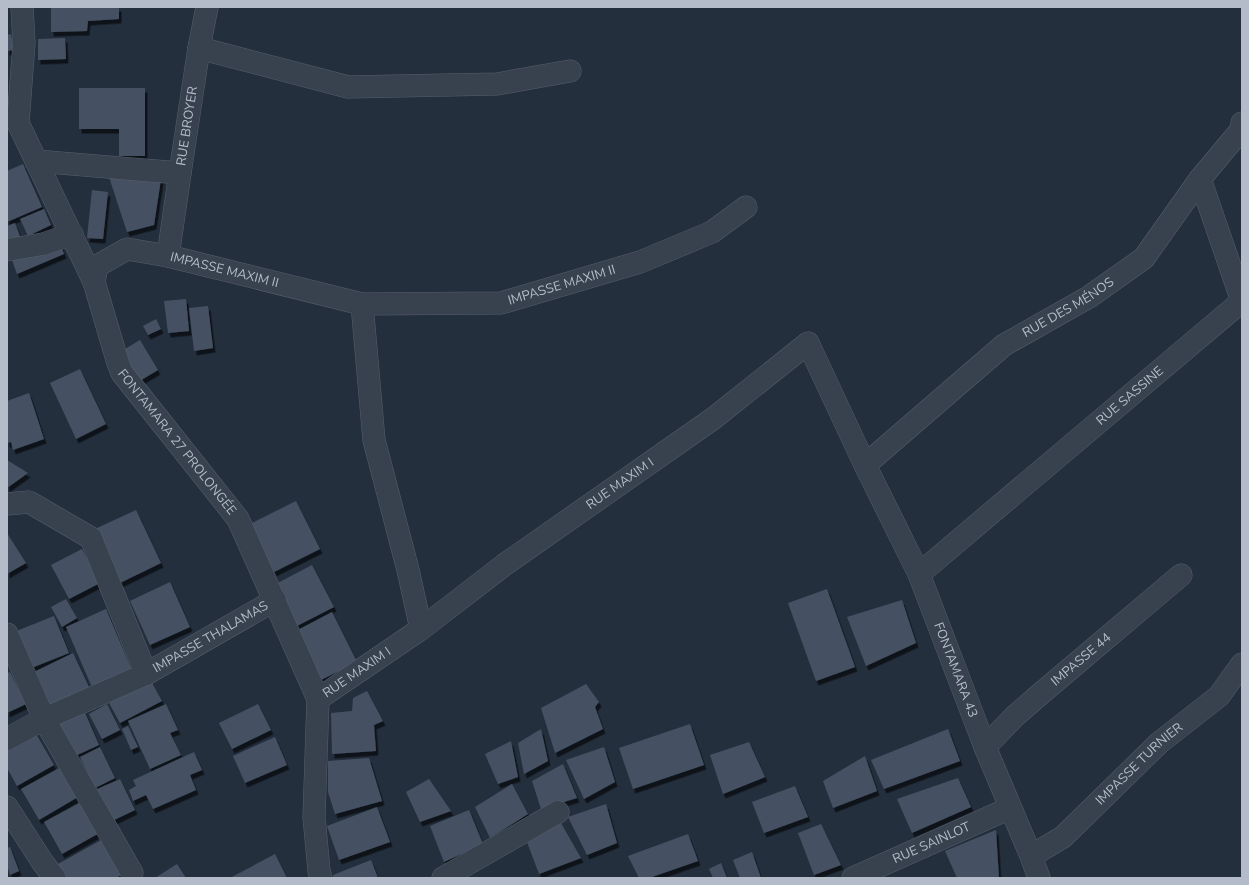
<svg xmlns="http://www.w3.org/2000/svg" width="1249" height="885" viewBox="0 0 1249 885" font-family="'Nunito Sans',sans-serif">
  <defs>
    <filter id="shadow"><feDropShadow dx="2.5" dy="4.5" stdDeviation="0" flood-color="#0009"/></filter>
  </defs>
  <rect width="100%" height="100%" fill="#242f3e"/>
  <!-- building -->
  <g fill="#455162" filter="url(#shadow)">
    <polygon points="51,7 119,7 119,19 88,21 87,31 51,32"/>
    <polygon points="11,34 14,50 7,51 7,35"/>
    <polygon points="65,38 66,59 38,60 38,39"/>
    <polygon points="79,88 145,88 145,156 119,156 119,129 79,129"/>
    <polygon points="23,164 42,207 7,222 7,171"/>
    <polygon points="109,177 161,179 154,225 127,232"/>
    <polygon points="92,190 108,192 103,239 87,238"/>
    <polygon points="44,209 51,225 28,236 20,219"/>
    <polygon points="15,223 21,239 7,245 7,226"/>
    <polygon points="60,243 64,254 17,274 13,263 11,252"/>
    <polygon points="186,299 189,331 168,333 164,301"/>
    <polygon points="208,306 213,348 194,351 189,308"/>
    <polygon points="156,319 161,329 148,335 143,326"/>
    <polygon points="140,340 158,370 138,382 120,352"/>
    <polygon points="80,369 106,424 76,439 50,383"/>
    <polygon points="29,393 44,439 13,450 11,442 7,443 7,401"/>
    <polygon points="7,460 28,473 7,488"/>
    <polygon points="296,501 320,549 274,572 250,524"/>
    <polygon points="136,510 161,563 120,583 95,529"/>
    <polygon points="7,533 26,563 7,574"/>
    <polygon points="82,549 100,583 69,599 51,565"/>
    <polygon points="312,565 334,607 293,628 272,586"/>
    <polygon points="170,582 190,627 150,645 130,601"/>
    <polygon points="827,589 855,667 816,681 788,603"/>
    <polygon points="66,599 77,618 62,627 51,607"/>
    <polygon points="902,600 916,643 866,666 847,617"/>
    <polygon points="106,609 134,675 94,692 66,627"/>
    <polygon points="332,612 357,662 319,681 294,632"/>
    <polygon points="54,616 69,653 29,669 14,632"/>
    <polygon points="73,653 90,689 51,708 34,672"/>
    <polygon points="10,672 26,704 7,713 7,673"/>
    <polygon points="151,681 162,701 120,723 109,703"/>
    <polygon points="586,684 599,702 595,707 603,729 555,753 541,708"/>
    <polygon points="367,691 383,721 374,725 376,751 332,754 331,713 352,711 353,698"/>
    <polygon points="107,704 120,730 102,739 89,714"/>
    <polygon points="166,704 178,730 170,733 181,755 150,769 128,721"/>
    <polygon points="258,704 271,730 232,749 219,723"/>
    <polygon points="82,706 99,745 75,756 57,718"/>
    <polygon points="690,724 704,765 633,789 619,748"/>
    <polygon points="128,726 138,747 131,750 122,729"/>
    <polygon points="541,729 548,761 524,774 518,743"/>
    <polygon points="948,729 960,761 884,789 871,760"/>
    <polygon points="35,732 54,765 17,786 7,768 7,748"/>
    <polygon points="275,737 287,765 245,783 233,756"/>
    <polygon points="511,741 518,777 498,784 485,754"/>
    <polygon points="749,742 765,777 723,794 710,755"/>
    <polygon points="100,747 115,778 95,788 80,757"/>
    <polygon points="604,747 615,782 584,799 566,760"/>
    <polygon points="194,752 202,770 190,775 196,790 153,809 146,795 133,801 129,790 136,786 133,780"/>
    <polygon points="865,756 877,791 833,808 823,781"/>
    <polygon points="369,758 382,801 335,814 328,792 328,761"/>
    <polygon points="563,764 577,798 541,809 532,781"/>
    <polygon points="61,767 78,797 39,820 21,789"/>
    <polygon points="958,778 971,807 912,833 897,799"/>
    <polygon points="120,779 135,810 110,822 95,790"/>
    <polygon points="429,779 451,811 420,822 406,792"/>
    <polygon points="512,784 528,814 490,838 475,807"/>
    <polygon points="795,786 808,817 764,833 752,802"/>
    <polygon points="83,801 101,832 62,854 44,822"/>
    <polygon points="606,804 617,843 587,855 568,817"/>
    <polygon points="377,807 390,842 339,860 327,826"/>
    <polygon points="469,810 483,844 444,862 430,826"/>
    <polygon points="561,823 581,858 539,874 527,842"/>
    <polygon points="821,824 841,865 814,875 798,833"/>
    <polygon points="996,830 999,878 957,878 945,851"/>
    <polygon points="688,834 698,861 649,878 639,878 628,856"/>
    <polygon points="103,839 123,874 116,878 66,878 58,864"/>
    <polygon points="10,847 19,871 10,875 7,865 7,848"/>
    <polygon points="752,852 761,878 740,878 733,860"/>
    <polygon points="275,854 287,878 230,878"/>
    <polygon points="371,860 378,878 334,878 333,875"/>
    <polygon points="721,863 727,878 713,878 709,869"/>
    <polygon points="177,864 186,878 155,878"/>
  </g>
  <g fill="none" stroke-linecap="round" stroke-linejoin="round">
    <!-- minor casing -->
    <g stroke="#565f6c" stroke-width="23">
      <g id="minor">
        <path id="s1" d="M22,7L24,43L18,123L94,282L118,363L122,373L238,519L318,699L314,817L319,871L321,878"/>
        <polyline points="199,48 348,87 497,84 570,71"/>
        <path id="s2" d="M36,161L180,173L199,48L207,7"/>
        <path id="s3" d="M180,173L168,256L362,304L501,303L640,262L712,232L746,207"/>
        <polyline points="7,250 43,244 72,234"/>
        <polyline points="94,282 97,266 127,249 168,256"/>
        <polyline points="362,304 374,440 408,570 421,629"/>
        <path id="s4" d="M865,465L1004,345L1089,297L1144,258L1200,179L1241,130L1242,123"/>
        <polyline points="7,504 29,502 91,538 146,674"/>
        <path id="s5" d="M919,574L1242,301L1200,179"/>
        <polyline points="7,634 44,719 132,873"/>
        <path id="s6" d="M318,699L421,629L504,565L714,418L808,343L865,465L919,574L985,747L1031,856L1039,878"/>
        <path id="s7" d="M7,739L44,719L146,674L275,600"/>
        <path id="s8" d="M985,747L1015,716L1038,696L1181,575"/>
        <polyline points="7,807 43,863 55,878"/>
        <path id="s9" d="M1031,856L1063,837L1159,743L1219,696L1242,664"/>
        <polyline points="443,878 558,812"/>
        <path id="s10" d="M853,878L1010,808"/>
      </g>
    </g>
    <!-- minor -->
    <use href="#minor" stroke="#38414e" stroke-width="22"/>
  </g>
  <g text-anchor="middle" dominant-baseline="central" stroke-width="4" stroke-linejoin="round" paint-order="stroke">
    <!-- street labels -->
    <g font-size="13" fill="#b4bcc9" stroke="#1d2633">
      <text stroke="none"><textPath href="#s2" startOffset="192">RUE BROYER</textPath></text>
      <text stroke="none"><textPath href="#s3" startOffset="142">IMPASSE MAXIM II</textPath></text>
      <text stroke="none"><textPath href="#s3" startOffset="486">IMPASSE MAXIM II</textPath></text>
      <text stroke="none"><textPath href="#s4" startOffset="258">RUE DES MÉNOS</textPath></text>
      <text stroke="none"><textPath href="#s5" startOffset="276">RUE SASSINE</textPath></text>
      <text stroke="none"><textPath href="#s1" startOffset="476">FONTAMARA 27 PROLONGÉE</textPath></text>
      <text stroke="none"><textPath href="#s6" startOffset="371">RUE MAXIM I</textPath></text>
      <text stroke="none"><textPath href="#s7" startOffset="228">IMPASSE THALAMAS</textPath></text>
      <text stroke="none"><textPath href="#s8" startOffset="130">IMPASSE 44</textPath></text>
      <text stroke="none"><textPath href="#s6" startOffset="965">FONTAMARA 43</textPath></text>
      <text stroke="none"><textPath href="#s6" startOffset="47">RUE MAXIM I</textPath></text>
      <text stroke="none"><textPath href="#s9" startOffset="143">IMPASSE TURNIER</textPath></text>
      <text stroke="none"><textPath href="#s10" startOffset="86">RUE SAINLOT</textPath></text>
    </g>
  </g>
  <!-- border -->
  <rect width="1249" height="885" fill="none" stroke="#b4bcc9" stroke-width="16"/>
</svg>
